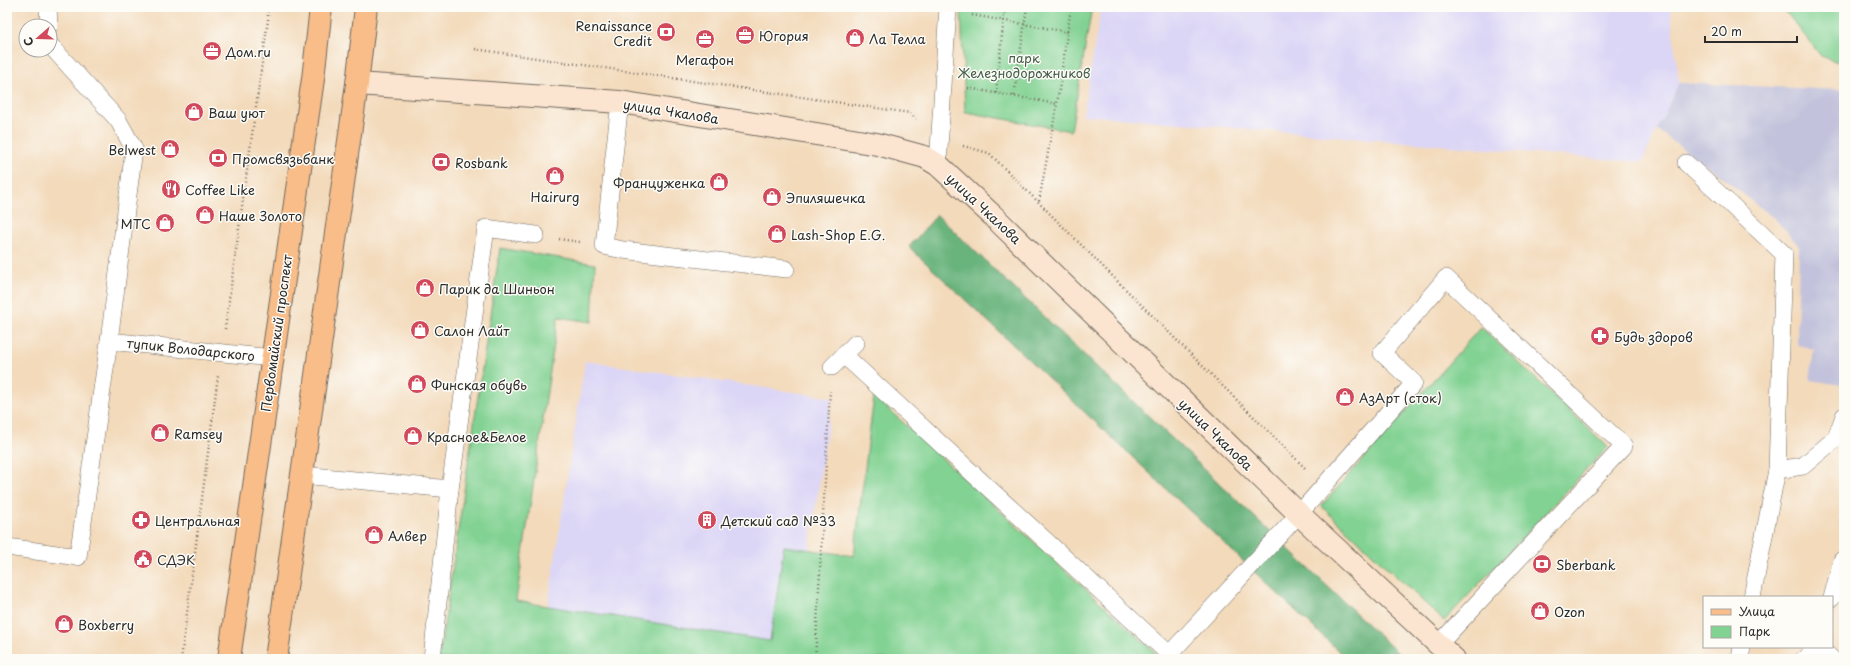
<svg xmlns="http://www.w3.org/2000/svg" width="1851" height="666" viewBox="0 0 1851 666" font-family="'Playpen Sans',sans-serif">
  <rect width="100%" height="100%" fill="#fdfcf7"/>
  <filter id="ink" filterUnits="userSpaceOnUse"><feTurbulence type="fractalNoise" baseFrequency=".025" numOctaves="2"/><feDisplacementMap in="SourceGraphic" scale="8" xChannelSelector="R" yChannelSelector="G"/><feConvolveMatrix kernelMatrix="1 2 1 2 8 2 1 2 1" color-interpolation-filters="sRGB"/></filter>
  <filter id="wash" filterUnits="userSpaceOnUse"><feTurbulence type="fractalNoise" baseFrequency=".012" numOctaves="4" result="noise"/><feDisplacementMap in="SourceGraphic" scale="16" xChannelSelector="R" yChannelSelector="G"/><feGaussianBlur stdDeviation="0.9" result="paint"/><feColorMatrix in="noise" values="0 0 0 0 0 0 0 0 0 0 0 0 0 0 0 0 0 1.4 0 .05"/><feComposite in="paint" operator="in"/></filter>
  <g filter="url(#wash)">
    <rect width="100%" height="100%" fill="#f3dabb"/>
    <!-- built -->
    <g fill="#dcd6f6">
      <polygon points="1101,7 1670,7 1679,83 1642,162 1083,115"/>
      <polygon points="585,361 832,398 793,659 540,659"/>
    </g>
    <!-- industrial -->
    <polygon fill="#c2c2dc" points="1679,83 1844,90 1844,375 1842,385 1810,380 1814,349 1797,345 1799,246 1776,220 1718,174 1657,130"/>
    <!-- green -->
    <g fill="#82d293" stroke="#567e5f">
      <polygon points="961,7 1092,7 1071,131 965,112"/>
      <polygon points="1782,7 1844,7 1844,64 1821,56"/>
      <polygon points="500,248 595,264 592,322 558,317 516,601 770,641 784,546 854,556 874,396 1157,654 1153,659 439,659"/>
      <polygon points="1481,327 1608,447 1444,621 1321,506"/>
    </g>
    <!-- forest -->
    <polygon fill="#69b47d" stroke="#4a7054" points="937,215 1404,659 1343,659 1345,657 909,247"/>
  </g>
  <g filter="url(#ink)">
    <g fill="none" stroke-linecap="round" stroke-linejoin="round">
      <!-- lane casing -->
      <g stroke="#71685d" stroke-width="18">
        <g id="lane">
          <polyline points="48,7 49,26"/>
          <polyline points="620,102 604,246 623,250 786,269"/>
          <polyline points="1686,163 1784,254 1777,470 1752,597"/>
          <polyline points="938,165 948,7"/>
          <polyline points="109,341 272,358"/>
          <polyline points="844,355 1169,654"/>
          <polyline points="832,367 856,343"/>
          <polyline points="1777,470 1803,466 1836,438 1844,416"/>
          <polyline points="302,475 450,489"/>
          <polyline points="7,547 78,557 109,341 134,149 118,120 50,45"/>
          <polyline points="1832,598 1842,560"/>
          <polyline points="432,659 450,489 486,228 536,235"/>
          <polyline points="1165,659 1299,514 1414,383 1382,353 1446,278 1624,446 1439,644"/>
          <polyline points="1740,659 1742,647"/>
          <polyline points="1804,659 1819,647 1832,659"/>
        </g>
      </g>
      <!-- secondary casing -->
      <g stroke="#71685d" stroke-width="24">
        <polyline id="secondary" points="357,84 620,102 877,144 925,157 938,165 992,215 1299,514 1454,659"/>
      </g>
      <!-- primary casing -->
      <g stroke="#71685d" stroke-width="24">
        <g id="primary">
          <polyline points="229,659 313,79 321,7"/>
          <polyline points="276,659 357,84 366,7"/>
        </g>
      </g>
      <!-- path -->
      <g stroke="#71685d" stroke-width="2.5" stroke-dasharray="1 3" stroke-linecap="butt">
        <polyline points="972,15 1068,32"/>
        <polyline points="475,49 910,113 916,119"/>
        <polyline points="968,88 1057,104"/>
        <polyline points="996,93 1005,7"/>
        <polyline points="1014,96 1027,7"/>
        <polyline points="963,146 989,153 1306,469"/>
        <polyline points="1039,201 1057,104 1071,7"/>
        <polyline points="559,239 580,242"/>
        <polyline points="225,329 268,20 268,7"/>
        <polyline points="181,659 218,376"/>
        <polyline points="815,659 830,391"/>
      </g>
      <!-- lane -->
      <use href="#lane" stroke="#fff" stroke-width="17"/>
      <!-- secondary -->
      <use href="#secondary" stroke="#fce5d0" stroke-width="22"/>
      <!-- primary -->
      <use href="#primary" stroke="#f8bd89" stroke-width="22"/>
    </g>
  </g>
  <!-- icons -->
  <defs>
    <g id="bank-disc" transform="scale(1)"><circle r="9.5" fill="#d1495b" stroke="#fdfcf7"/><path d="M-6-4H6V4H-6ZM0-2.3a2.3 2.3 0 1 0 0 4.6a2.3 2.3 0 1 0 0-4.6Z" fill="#fff"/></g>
    <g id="office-disc" transform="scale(1)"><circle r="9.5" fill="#d1495b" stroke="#fdfcf7"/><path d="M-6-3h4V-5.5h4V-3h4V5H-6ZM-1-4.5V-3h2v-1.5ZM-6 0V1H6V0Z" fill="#fff"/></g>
    <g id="shop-disc" transform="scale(1)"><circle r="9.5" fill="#d1495b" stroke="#fdfcf7"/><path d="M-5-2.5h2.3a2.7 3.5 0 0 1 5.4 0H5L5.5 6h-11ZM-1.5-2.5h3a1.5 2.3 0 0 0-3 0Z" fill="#fff"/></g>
    <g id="restaurant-disc" transform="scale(1)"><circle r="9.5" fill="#d1495b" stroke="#fdfcf7"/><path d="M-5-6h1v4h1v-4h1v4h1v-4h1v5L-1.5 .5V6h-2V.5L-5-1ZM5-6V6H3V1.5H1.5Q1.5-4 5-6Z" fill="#fff"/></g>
    <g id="pharmacy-disc" transform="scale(1)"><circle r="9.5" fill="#d1495b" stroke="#fdfcf7"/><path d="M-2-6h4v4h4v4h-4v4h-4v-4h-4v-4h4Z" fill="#fff"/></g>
    <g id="building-disc" transform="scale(1)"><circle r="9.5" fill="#d1495b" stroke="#fdfcf7"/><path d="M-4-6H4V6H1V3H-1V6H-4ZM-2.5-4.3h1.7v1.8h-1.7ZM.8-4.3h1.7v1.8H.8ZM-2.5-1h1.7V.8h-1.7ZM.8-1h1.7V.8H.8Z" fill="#fff"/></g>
    <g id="civic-disc" transform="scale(1)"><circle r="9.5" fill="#d1495b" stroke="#fdfcf7"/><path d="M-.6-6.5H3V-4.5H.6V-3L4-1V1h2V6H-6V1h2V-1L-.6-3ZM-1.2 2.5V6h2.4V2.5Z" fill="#fff"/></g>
  </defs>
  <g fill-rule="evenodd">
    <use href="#bank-disc" x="666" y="32"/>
    <use href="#office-disc" x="745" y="35"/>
    <use href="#shop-disc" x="855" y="38"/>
    <use href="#office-disc" x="705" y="39"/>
    <use href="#office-disc" x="212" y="51"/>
    <use href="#shop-disc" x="194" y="112"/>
    <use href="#shop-disc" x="170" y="149"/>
    <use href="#bank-disc" x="218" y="158"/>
    <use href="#bank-disc" x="441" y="162"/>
    <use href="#shop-disc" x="555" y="176"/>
    <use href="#shop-disc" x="719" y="182"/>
    <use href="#restaurant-disc" x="171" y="189"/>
    <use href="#shop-disc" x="772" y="197"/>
    <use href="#shop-disc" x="205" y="215"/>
    <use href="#shop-disc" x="165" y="223"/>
    <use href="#shop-disc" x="777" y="234"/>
    <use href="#shop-disc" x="425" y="288"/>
    <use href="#shop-disc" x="420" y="330"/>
    <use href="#pharmacy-disc" x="1600" y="336"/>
    <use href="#shop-disc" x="417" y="384"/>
    <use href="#shop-disc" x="1345" y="397"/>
    <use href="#shop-disc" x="160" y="433"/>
    <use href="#shop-disc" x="413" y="436"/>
    <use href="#pharmacy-disc" x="141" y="520"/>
    <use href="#building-disc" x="707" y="520"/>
    <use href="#shop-disc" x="374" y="535"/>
    <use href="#civic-disc" x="143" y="559"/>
    <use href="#bank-disc" x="1542" y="564"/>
    <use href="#shop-disc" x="1540" y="611"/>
    <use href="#shop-disc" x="64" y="624"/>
  </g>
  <g text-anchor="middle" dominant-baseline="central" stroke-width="3" stroke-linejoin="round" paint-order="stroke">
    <!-- poi labels -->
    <g font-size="13" fill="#2b2b2b" stroke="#fdfcf7" text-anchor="start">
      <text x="652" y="25" text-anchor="end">Renaissance<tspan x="652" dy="15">Credit</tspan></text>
      <text x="759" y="35">Югория</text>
      <text x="869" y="38">Ла Телла</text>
      <text x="226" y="51">Дом.ru</text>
      <text x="705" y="59" text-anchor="middle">Мегафон</text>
      <text x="208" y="112">Ваш уют</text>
      <text x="156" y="149" text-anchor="end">Belwest</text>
      <text x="232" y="158">Промсвязьбанк</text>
      <text x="455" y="162">Rosbank</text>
      <text x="705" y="182" text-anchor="end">Француженка</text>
      <text x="185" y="189">Coffee Like</text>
      <text x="555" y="196" text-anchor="middle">Hairurg</text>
      <text x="786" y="197">Эпиляшечка</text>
      <text x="219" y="215">Наше Золото</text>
      <text x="151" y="223" text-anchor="end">МТС</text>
      <text x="791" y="234">Lash-Shop E.G.</text>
      <text x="439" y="288">Парик да Шиньон</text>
      <text x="434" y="330">Салон Лайт</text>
      <text x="1614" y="336">Будь здоров</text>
      <text x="431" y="384">Финская обувь</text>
      <text x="1359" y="397">АзАрт (сток)</text>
      <text x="174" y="433">Ramsey</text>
      <text x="427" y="436">Красное&amp;Белое</text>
      <text x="155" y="520">Центральная</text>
      <text x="721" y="520">Детский сад №33</text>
      <text x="388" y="535">Алвер</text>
      <text x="157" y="559">СДЭК</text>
      <text x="1556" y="564">Sberbank</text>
      <text x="1554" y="611">Ozon</text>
      <text x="78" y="624">Boxberry</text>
    </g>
    <!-- park labels -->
    <g font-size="13" fill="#455d4a" stroke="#fdfcf7">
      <text x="1024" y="57">парк<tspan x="1024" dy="15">Железнодорожников</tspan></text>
    </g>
    <!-- street labels -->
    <g font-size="13" fill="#2b2b2b" stroke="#fdfcf7">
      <text transform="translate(671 111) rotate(9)">улица Чкалова</text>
      <text transform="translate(984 208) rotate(43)">улица Чкалова</text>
      <text transform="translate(276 333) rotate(-82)">Первомайский проспект</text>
      <text transform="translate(191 349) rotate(6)">тупик Володарского</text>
      <text transform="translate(1216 434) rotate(44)">улица Чкалова</text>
    </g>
  </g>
  <!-- margin -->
  <rect width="1851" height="666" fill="none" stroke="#fdfcf7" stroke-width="24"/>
  <!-- legend -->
  <rect x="1703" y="596" width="130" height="52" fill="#fdfcf7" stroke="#a9a8a5"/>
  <rect x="1711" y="609" width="20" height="6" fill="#f8bd89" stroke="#a9a8a5"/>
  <text x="1739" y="616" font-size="12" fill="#2b2b2b">Улица</text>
  <rect x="1711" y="626" width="20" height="12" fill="#82d293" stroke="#a9a8a5"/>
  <text x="1739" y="636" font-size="12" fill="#2b2b2b">Парк</text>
  <!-- north arrow -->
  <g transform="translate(38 38) rotate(250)"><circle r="19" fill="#fdfcf7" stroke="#a9a8a5"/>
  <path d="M0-3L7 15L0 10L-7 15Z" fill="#d1495b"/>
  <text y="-6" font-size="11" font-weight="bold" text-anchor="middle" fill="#2b2b2b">С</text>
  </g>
  <!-- scale -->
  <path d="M1705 36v6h92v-6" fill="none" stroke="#2b2b2b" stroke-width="2"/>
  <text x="1711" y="36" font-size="12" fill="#2b2b2b" stroke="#fdfcf7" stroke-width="3" paint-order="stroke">20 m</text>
</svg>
